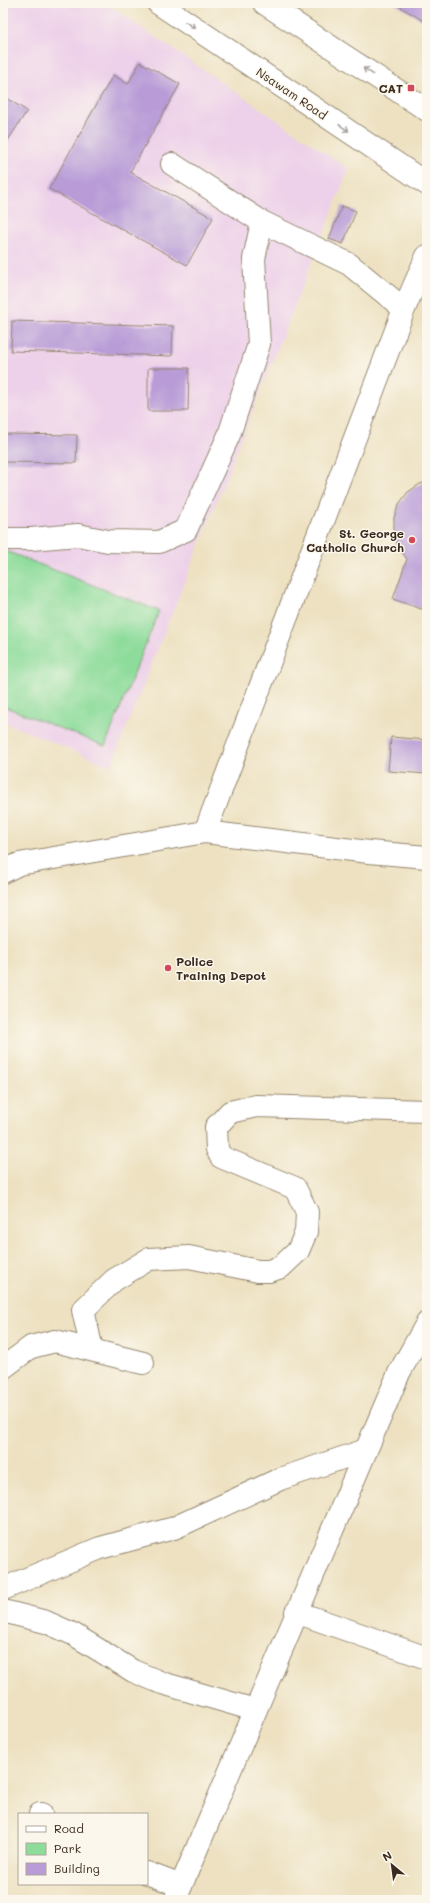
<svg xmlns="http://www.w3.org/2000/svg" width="430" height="1903" viewBox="0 0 430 1903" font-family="Mali,sans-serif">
  <rect width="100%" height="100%" fill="#fbf7ec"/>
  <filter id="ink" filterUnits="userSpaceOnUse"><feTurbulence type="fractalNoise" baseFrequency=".025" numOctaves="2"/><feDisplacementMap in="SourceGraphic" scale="8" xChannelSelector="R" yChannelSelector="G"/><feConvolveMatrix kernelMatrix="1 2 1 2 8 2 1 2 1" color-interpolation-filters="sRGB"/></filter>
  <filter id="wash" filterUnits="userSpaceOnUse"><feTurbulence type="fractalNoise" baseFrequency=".012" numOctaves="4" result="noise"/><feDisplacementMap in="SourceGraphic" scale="16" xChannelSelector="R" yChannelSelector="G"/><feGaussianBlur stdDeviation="0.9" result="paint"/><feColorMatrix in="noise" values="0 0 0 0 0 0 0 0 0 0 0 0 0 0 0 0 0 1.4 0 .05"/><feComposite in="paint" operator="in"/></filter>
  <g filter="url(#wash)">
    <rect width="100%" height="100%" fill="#ede1c1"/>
    <!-- built -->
    <polygon fill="#edd0e9" points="3,3 105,3 349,169 111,766 3,722"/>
    <!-- green -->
    <polygon fill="#8edc9b" stroke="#64835c" points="3,550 159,611 105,746 3,706"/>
    <g id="blocks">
      <!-- building -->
      <g fill="#b89bd7">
        <polygon points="394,3 427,3 427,23"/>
        <polygon points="140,62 180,84 130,172 213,218 187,265 49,189 113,75 128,84"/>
        <polygon points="3,96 27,111 3,148"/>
        <polygon points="342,206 356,211 343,244 329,239"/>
        <polygon points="12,321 173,326 172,356 11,351"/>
        <polygon points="148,368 189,368 188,411 148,411"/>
        <polygon points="3,434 77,435 76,463 3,462"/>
        <polygon points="427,482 427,611 393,599 407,559 398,547 394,533 394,518 399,504 408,492 420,484"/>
        <polygon points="391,737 427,740 427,774 388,771"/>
      </g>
    </g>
  </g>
  <g filter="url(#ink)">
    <use href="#blocks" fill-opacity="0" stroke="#948670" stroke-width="1"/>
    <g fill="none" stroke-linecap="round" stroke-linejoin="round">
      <!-- minor casing -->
      <g stroke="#948670" stroke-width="24">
        <g id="minor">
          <polyline points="262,222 349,264 404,309"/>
          <polyline points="3,539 31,539 78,535 108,541 159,542 186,530 229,435 259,344 254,259 262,222 172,164"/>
          <polyline points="205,832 404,309 427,256"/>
          <polyline points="3,872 19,864 205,832 369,852 427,857"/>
          <polyline points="92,1350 83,1310 114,1280 149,1259 189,1257 258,1271 269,1271 281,1267 298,1251 306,1232 307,1212 295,1188 221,1157 217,1149 216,1127 230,1112 256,1106 427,1111"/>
          <polyline points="3,1368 31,1347 55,1341 143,1363"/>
          <polyline points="3,1589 100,1548 174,1528 280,1479 366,1450"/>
          <polyline points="3,1611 46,1622 73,1634 133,1671 162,1683 255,1710"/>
          <polyline points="296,1612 427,1658"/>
          <polyline points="40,1814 41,1814"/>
          <polyline points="147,1873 181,1886"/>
          <polyline points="175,1900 399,1373 427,1323"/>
        </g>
      </g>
      <!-- highway casing -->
      <g stroke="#948670" stroke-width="24">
        <g id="highway">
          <polyline points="158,3 427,184"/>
          <polyline points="264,3 427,110"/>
        </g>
      </g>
      <!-- minor -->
      <use href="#minor" stroke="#fff" stroke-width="22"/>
      <!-- highway -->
      <use href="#highway" stroke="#fff" stroke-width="22"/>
    </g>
    <!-- one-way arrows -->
    <defs><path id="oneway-shaft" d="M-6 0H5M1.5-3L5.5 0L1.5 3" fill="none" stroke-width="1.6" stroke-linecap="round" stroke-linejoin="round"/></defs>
    <g stroke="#a79f9a">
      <use href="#oneway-shaft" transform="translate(190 25) rotate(34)"/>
      <use href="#oneway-shaft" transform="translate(368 71) rotate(-146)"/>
      <use href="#oneway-shaft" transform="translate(344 128) rotate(34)"/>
    </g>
  </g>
  <!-- markers -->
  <g fill="#d1495b" stroke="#fbf7ec" stroke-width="1.5">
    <rect x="407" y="84" width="8" height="8" rx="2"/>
    <circle cx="412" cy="540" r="4"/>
    <circle cx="168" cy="968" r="4"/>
  </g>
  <g text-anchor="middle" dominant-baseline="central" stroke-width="3" stroke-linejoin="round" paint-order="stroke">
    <!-- poi labels -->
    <g font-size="12" font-weight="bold" fill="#3b2a1e" stroke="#fbf7ec" text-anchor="end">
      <text x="403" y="88">CAT</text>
      <text x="404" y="533">St. George<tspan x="404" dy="14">Catholic Church</tspan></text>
      <text x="176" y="961" text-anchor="start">Police<tspan x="176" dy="14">Training Depot</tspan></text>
    </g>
    <!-- street labels -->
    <g font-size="12" fill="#3b2a1e" stroke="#fbf7ec">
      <text transform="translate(292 93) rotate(34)">Nsawam Road</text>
    </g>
  </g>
  <!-- margin -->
  <rect width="430" height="1903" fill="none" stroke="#fbf7ec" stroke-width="16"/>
  <!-- legend -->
  <rect x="18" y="1813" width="130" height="72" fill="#fbf7ec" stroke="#aea59a"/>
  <rect x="26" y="1826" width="20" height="6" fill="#ffffff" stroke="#aea59a"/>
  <text x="54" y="1833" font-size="12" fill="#3b2a1e">Road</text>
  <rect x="26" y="1843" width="20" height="12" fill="#8edc9b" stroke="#aea59a"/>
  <text x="54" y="1853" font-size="12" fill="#3b2a1e">Park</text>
  <rect x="26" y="1863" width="20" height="12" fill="#b89bd7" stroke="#aea59a"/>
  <text x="54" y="1873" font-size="12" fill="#3b2a1e">Building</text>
  <!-- north arrow -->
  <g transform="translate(392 1865) rotate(331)" stroke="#fbf7ec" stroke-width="3" paint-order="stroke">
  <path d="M0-3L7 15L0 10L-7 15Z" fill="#3b2a1e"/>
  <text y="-6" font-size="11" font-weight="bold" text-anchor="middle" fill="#3b2a1e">N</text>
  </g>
</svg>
